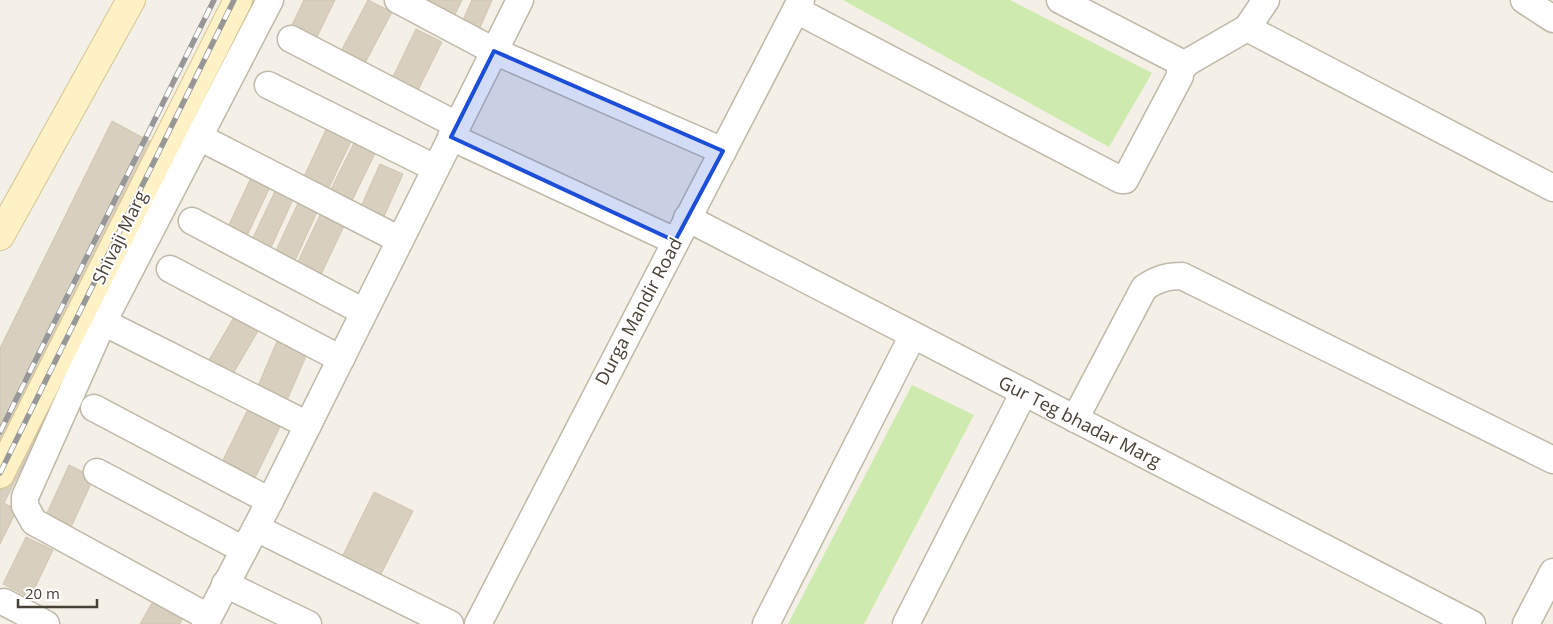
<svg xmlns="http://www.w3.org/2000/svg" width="1553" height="624" viewBox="0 0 1553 624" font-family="'Open Sans',sans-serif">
  <rect width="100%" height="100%" fill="#f4f0e7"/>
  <!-- green -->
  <g fill="#ceeaae">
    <polygon points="843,0 1010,0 1152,73 1109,147"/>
    <polygon points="912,385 974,415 864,624 788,624"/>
  </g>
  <!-- building -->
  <g fill="#d9cfbf" stroke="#d1c5af">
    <polygon points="304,0 335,0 316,39 291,27"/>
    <polygon points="368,0 392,12 363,67 339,55"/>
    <polygon points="429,0 462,0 452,21 425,9"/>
    <polygon points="472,0 492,0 479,30 462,22"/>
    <polygon points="416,29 442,42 414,98 388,87"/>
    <polygon points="112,121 179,157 4,503 17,510 0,544 0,348"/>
    <polygon points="329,123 354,135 326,194 301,183"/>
    <polygon points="357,137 378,147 349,207 327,197"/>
    <polygon points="380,164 403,174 382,221 359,211"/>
    <polygon points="251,178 270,187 245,240 226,231"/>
    <polygon points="277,187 295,195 269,252 250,244"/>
    <polygon points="299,201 318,210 293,265 273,257"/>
    <polygon points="321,213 345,224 317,283 293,272"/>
    <polygon points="237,312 261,326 230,379 206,365"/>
    <polygon points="280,334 310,347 285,405 255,393"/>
    <polygon points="249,407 282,423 254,480 221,464"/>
    <polygon points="69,465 94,477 67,536 42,524"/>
    <polygon points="374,492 413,511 379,578 341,559"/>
    <polygon points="26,537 53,550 30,598 3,584"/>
    <polygon points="152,603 183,618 180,624 140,624"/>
  </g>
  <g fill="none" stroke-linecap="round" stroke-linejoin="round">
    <!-- street casing -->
    <g stroke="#c0b9a9" stroke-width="29">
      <g id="street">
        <polyline points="398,0 494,51 723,151"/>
        <polyline points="1524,0 1553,19"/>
        <polyline points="796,10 1121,180 1125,180 1180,76 1180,64 1176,60 1060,0"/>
        <polyline points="1247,28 1553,188"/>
        <polyline points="291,39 457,125"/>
        <polyline points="1181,69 1188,62 1247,28 1266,0"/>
        <polyline points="268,85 435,168"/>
        <polyline points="199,137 400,240"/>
        <polyline points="451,137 675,241"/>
        <polyline points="687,218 1472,624"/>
        <polyline points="192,221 364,312"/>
        <polyline points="170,269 341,359"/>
        <polyline points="103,322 308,425"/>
        <polyline points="94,408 270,501"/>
        <path d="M1075,419L1144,288C1157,279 1167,276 1182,276L1553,460"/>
        <polyline points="97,472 244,550"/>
        <polyline points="256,528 450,624"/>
        <polyline points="225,584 308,624"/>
        <polyline points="4,602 46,624"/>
        <polyline points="208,617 34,522 25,506 25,497 103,322 270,0"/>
        <polyline points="205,624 270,501 520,0"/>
        <polyline points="478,624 801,0"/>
        <polyline points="766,624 913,335"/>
        <polyline points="906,624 1024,392"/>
        <polyline points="1526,624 1553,572"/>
      </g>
    </g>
    <!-- secondary casing -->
    <g stroke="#d6c695" stroke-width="30">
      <g id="secondary">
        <polyline points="0,236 131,0"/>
        <polyline points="0,474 238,0"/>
      </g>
    </g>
    <!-- street -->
    <use href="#street" stroke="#fff" stroke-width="26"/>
    <!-- secondary -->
    <use href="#secondary" stroke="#fff2c6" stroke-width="28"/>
    <!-- rail casing -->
    <g stroke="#979797" stroke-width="5.5">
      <g id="rail">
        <polyline points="0,432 214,0"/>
        <polyline points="0,473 234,0"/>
      </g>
    </g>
    <!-- rail -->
    <use href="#rail" stroke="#fff" stroke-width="4" stroke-dasharray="11" stroke-linecap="butt"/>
  </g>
  <!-- marked area -->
  <path fill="#1d4ed8" fill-opacity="0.2" stroke="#1d4ed8" stroke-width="4" stroke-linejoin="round" d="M494,51L723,151L675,241L451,137Z"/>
  <g text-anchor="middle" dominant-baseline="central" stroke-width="4" stroke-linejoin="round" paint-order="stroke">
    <!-- street labels -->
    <g font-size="18" fill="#484136" stroke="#fff">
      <text transform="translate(119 237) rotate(-64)">Shivaji Marg</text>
      <text transform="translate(638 311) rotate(-62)">Durga Mandir Road</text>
      <text transform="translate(1080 421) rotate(27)">Gur Teg bhadar Marg</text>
    </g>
  </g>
  <!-- scale -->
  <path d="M18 599v8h79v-8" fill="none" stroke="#484136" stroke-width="2.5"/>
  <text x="25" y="599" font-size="15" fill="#484136" stroke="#ffffff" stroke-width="4" paint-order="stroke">20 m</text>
</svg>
